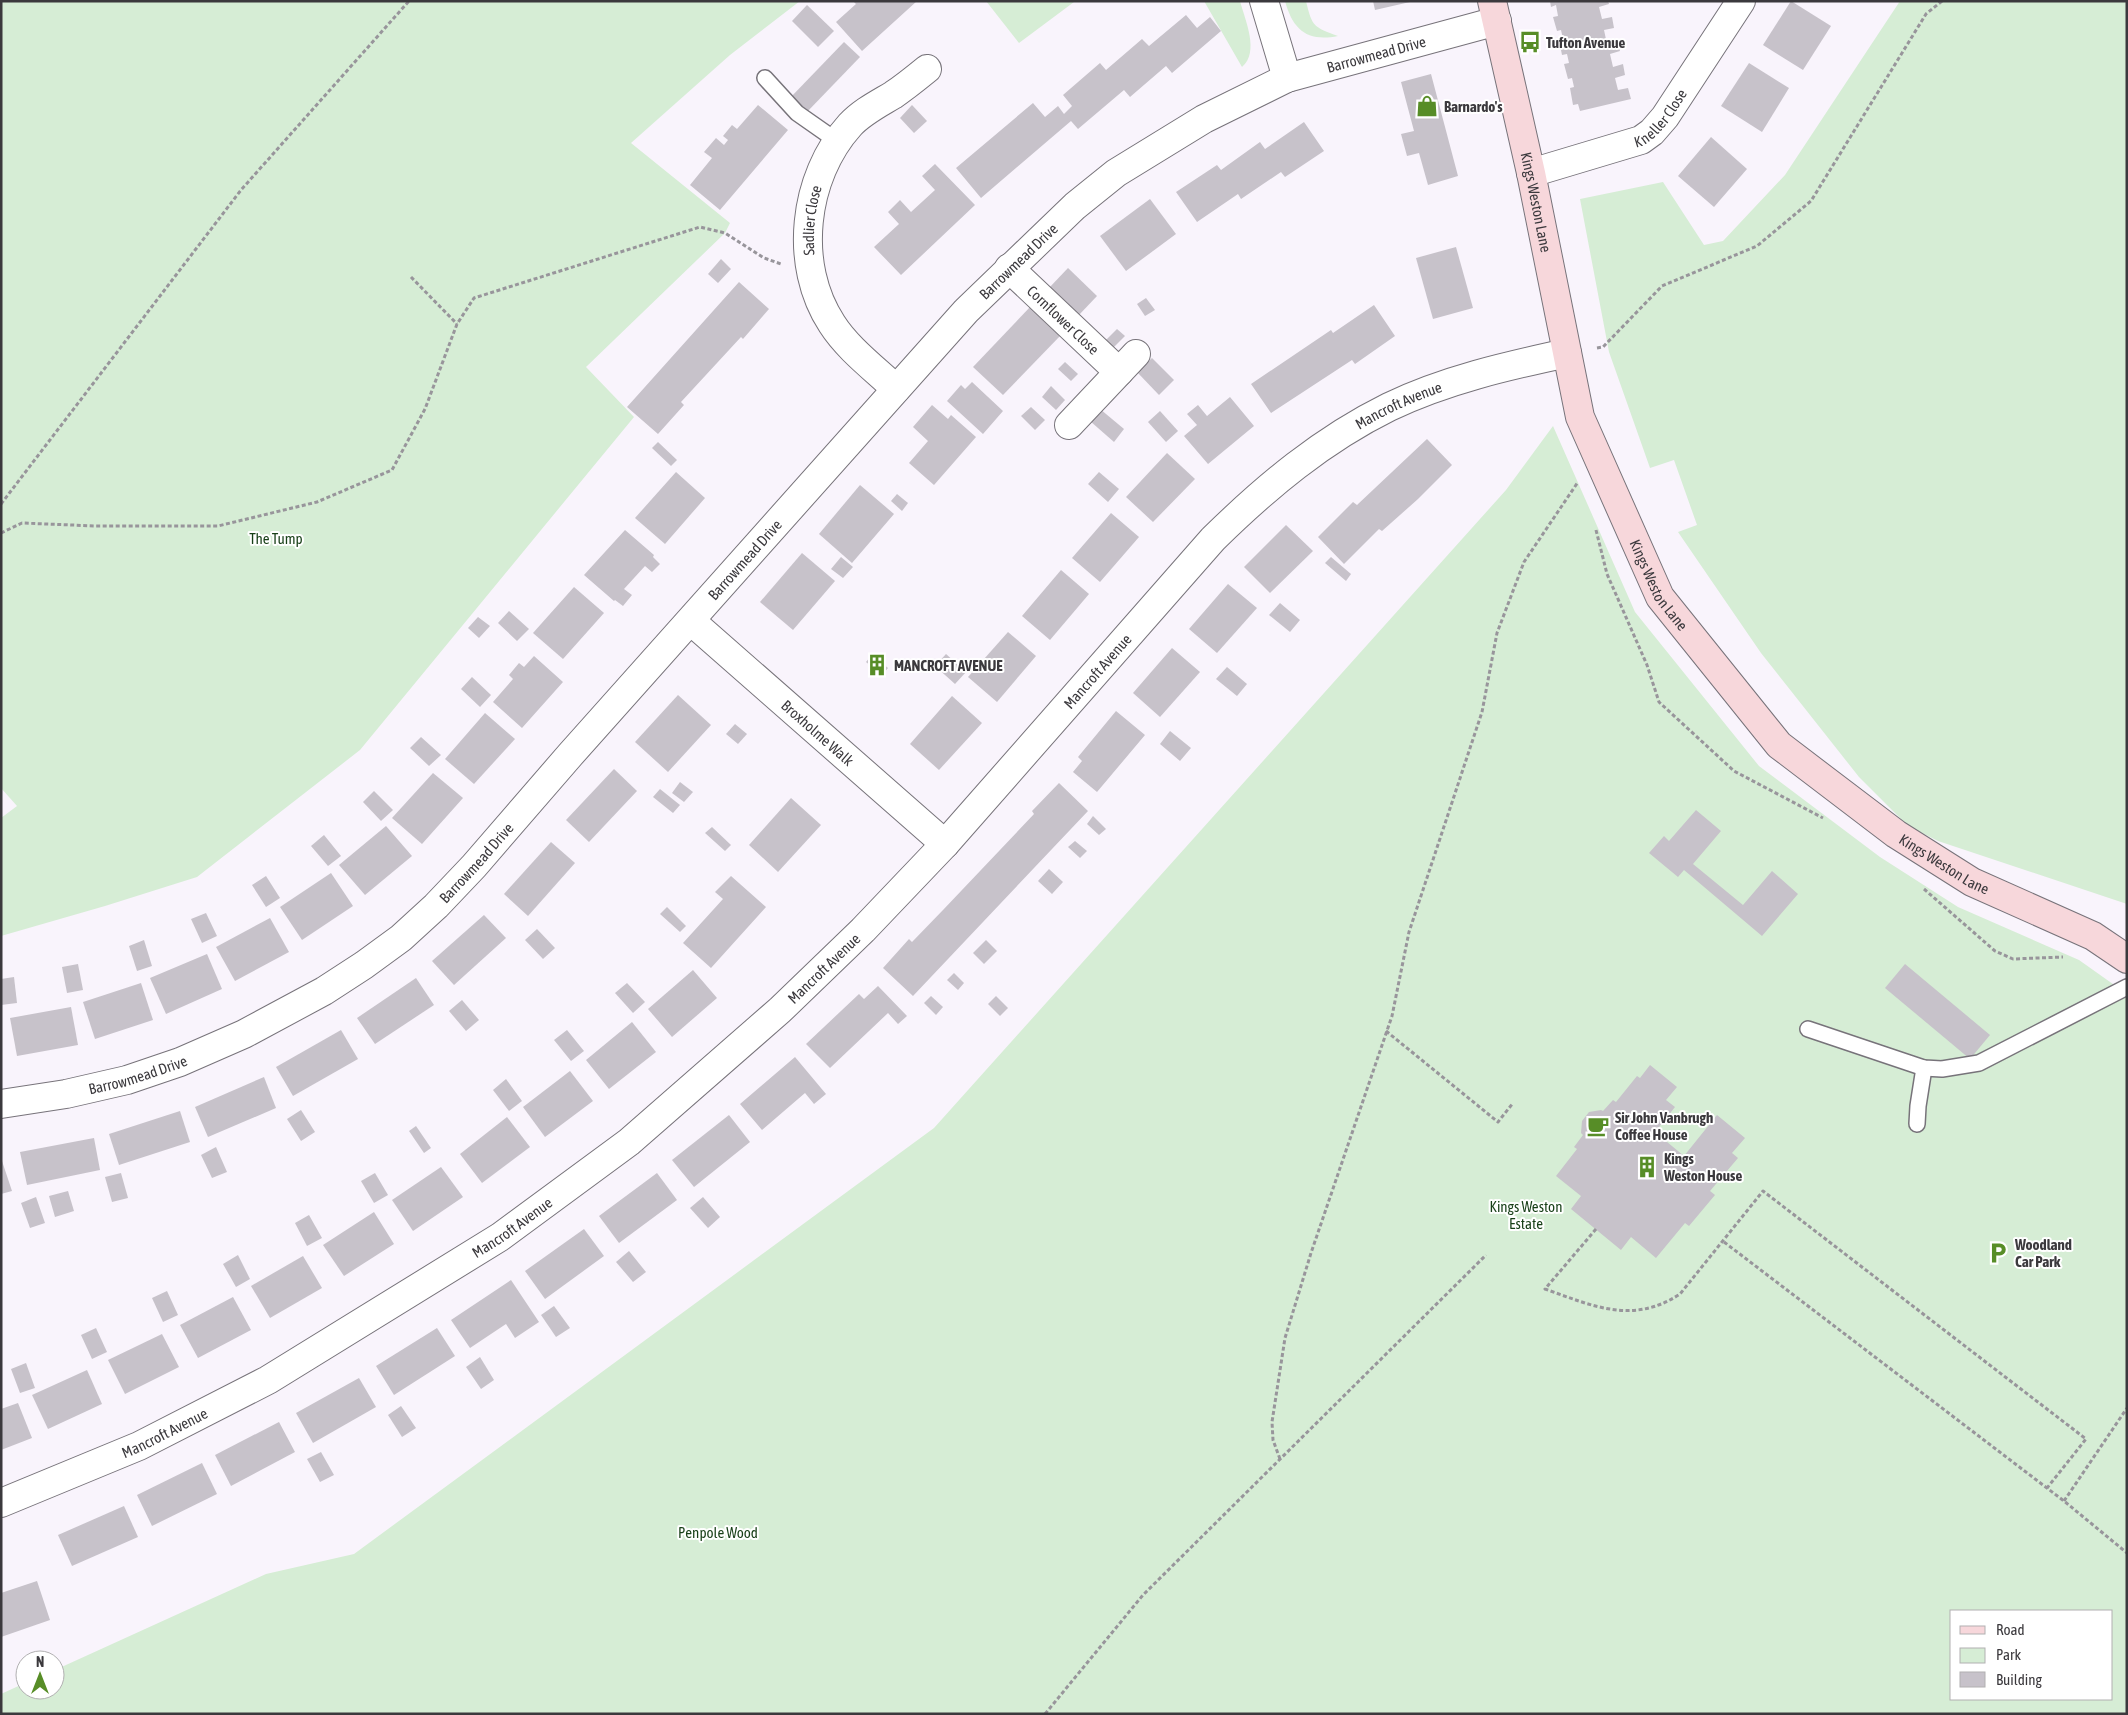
<svg xmlns="http://www.w3.org/2000/svg" width="2128" height="1715" viewBox="0 0 2128 1715" font-family="'Asap Condensed',sans-serif">
  <rect width="100%" height="100%" fill="#f9f4fc"/>
  <!-- green -->
  <g fill="#d6edd5" fill-rule="evenodd">
    <polygon points="1,1 800,1 730,55 631,143 730,223 725,233 586,367 634,417 360,750 197,877 105,906 1,936 1,818 17,806 1,788"/>
    <polygon points="986,1 1073,1 1074,2 1019,43"/>
    <path d="M1204,1H1240C1245,20 1260,52 1242,67Z"/>
    <path d="M1285,1H1306C1312,27 1314,27 1338,36C1307,42 1293,30 1285,1Z"/>
    <polygon points="1900,1 2127,1 2127,904 1938,841 1908,826 1859,777 1761,653 1678,532 1697,525 1674,460 1650,468 1609,352 1580,199 1663,182 1704,245 1723,241 1785,175"/>
    <path d="M1553,426L1635,612L1759,766L1880,857L1958,907L2079,960L2127,994V1714H1V1694L25,1683V1690H55V1670L266,1574L354,1554L934,1128L1506,490ZM1952,1611H2112V1699H1952Z"/>
  </g>
  <!-- building -->
  <g fill="#c7c2ca">
    <polygon points="853,1 917,1 862,51 836,22 856,4"/>
    <polygon points="1373,1 1410,1 1410,2 1375,10"/>
    <polygon points="1550,1 1608,1 1609,4 1599,7 1602,19 1612,17 1614,28 1604,30 1607,44 1617,42 1620,51 1610,54 1613,67 1623,64 1625,75 1615,78 1618,90 1628,88 1631,99 1580,111 1578,104 1573,105 1570,88 1574,87 1572,78 1568,79 1564,64 1569,63 1567,54 1562,55 1559,40 1563,39 1561,30 1557,31 1553,17 1558,16 1556,5 1551,7"/>
    <polygon points="1791,1 1831,26 1803,70 1763,45"/>
    <polygon points="807,5 834,31 818,47 792,21"/>
    <polygon points="1186,15 1197,28 1210,17 1221,31 1172,73 1166,66 1130,97 1124,90 1078,129 1071,121 981,198 956,168 1033,103 1045,117 1058,106 1064,114 1072,106 1063,95 1100,63 1106,70 1142,39 1149,46"/>
    <polygon points="844,42 860,57 806,113 790,98"/>
    <polygon points="1749,63 1789,88 1762,132 1721,106"/>
    <polygon points="1431,74 1458,176 1428,185 1419,153 1407,156 1401,134 1414,131 1401,82"/>
    <polygon points="758,105 788,130 720,210 690,185 712,158 704,152 716,138 724,145 728,140 723,136 732,125 737,129"/>
    <polygon points="912,105 927,121 914,133 900,118"/>
    <polygon points="1304,122 1324,151 1285,177 1281,172 1241,199 1238,194 1197,222 1176,192 1217,165 1221,170 1260,142 1265,149"/>
    <polygon points="1711,137 1747,169 1714,207 1678,176"/>
    <polygon points="935,164 975,205 901,275 874,247 899,224 888,212 900,200 911,212 935,190 922,176"/>
    <polygon points="1150,199 1176,234 1126,271 1100,236"/>
    <polygon points="1456,247 1473,308 1433,319 1416,258"/>
    <polygon points="721,259 731,269 718,283 708,274"/>
    <polygon points="1068,268 1097,296 1078,316 1049,288"/>
    <polygon points="739,282 769,309 743,339 741,337 681,402 684,405 658,434 627,407"/>
    <polygon points="1146,298 1155,310 1145,316 1137,304"/>
    <polygon points="1374,305 1395,336 1355,364 1352,360 1271,413 1251,384 1331,330 1333,333"/>
    <polygon points="1031,306 1061,335 1003,395 973,367"/>
    <polygon points="1117,329 1125,336 1112,349 1104,342"/>
    <polygon points="1152,358 1174,380 1159,395 1137,372"/>
    <polygon points="1065,362 1078,374 1071,381 1058,369"/>
    <polygon points="972,382 1003,411 983,434 947,401 961,385 965,389"/>
    <polygon points="1051,386 1065,400 1056,410 1042,397"/>
    <polygon points="1230,397 1254,426 1208,464 1184,436 1197,425 1187,414 1198,405 1207,416"/>
    <polygon points="932,405 948,419 951,415 976,437 934,485 909,463 928,441 913,427"/>
    <polygon points="1031,407 1045,420 1035,430 1021,416"/>
    <polygon points="1100,409 1124,429 1114,442 1090,421"/>
    <polygon points="1160,411 1178,431 1166,442 1148,422"/>
    <polygon points="1427,439 1452,465 1418,499 1382,531 1379,529 1344,564 1318,537 1353,502 1357,505"/>
    <polygon points="658,442 677,460 671,466 652,448"/>
    <polygon points="1167,453 1195,479 1153,522 1126,497"/>
    <polygon points="676,472 705,498 665,544 635,518"/>
    <polygon points="1099,472 1119,489 1108,502 1088,484"/>
    <polygon points="860,485 894,514 852,563 819,534"/>
    <polygon points="897,494 908,503 902,511 891,501"/>
    <polygon points="1111,513 1139,537 1100,582 1072,558"/>
    <polygon points="1286,525 1313,551 1270,593 1244,567"/>
    <polygon points="625,530 654,555 653,557 660,564 652,572 645,566 624,589 632,595 623,606 615,600 614,601 584,575"/>
    <polygon points="802,553 835,581 793,630 760,602"/>
    <polygon points="841,557 853,567 843,578 831,569"/>
    <polygon points="1331,557 1351,574 1346,581 1325,563"/>
    <polygon points="1061,570 1089,594 1050,640 1022,616"/>
    <polygon points="1228,584 1257,608 1217,653 1189,629"/>
    <polygon points="574,587 604,613 563,659 533,633"/>
    <polygon points="1280,603 1300,620 1290,632 1269,615"/>
    <polygon points="509,611 529,629 517,641 498,623"/>
    <polygon points="478,617 490,626 479,638 468,628"/>
    <polygon points="1008,632 1036,656 997,702 968,677"/>
    <polygon points="1172,648 1200,672 1160,717 1133,693"/>
    <polygon points="946,654 966,672 955,684 935,666"/>
    <polygon points="872,655 888,668 882,675 866,662"/>
    <polygon points="534,656 563,682 522,728 493,702 513,679 509,675 519,663 524,667"/>
    <polygon points="1227,667 1247,684 1237,696 1216,679"/>
    <polygon points="472,677 491,695 480,707 461,689"/>
    <polygon points="678,695 711,725 668,772 635,742"/>
    <polygon points="952,696 982,723 939,770 910,744"/>
    <polygon points="1116,711 1145,735 1097,792 1073,772 1082,761 1078,757"/>
    <polygon points="485,713 515,739 474,784 445,759"/>
    <polygon points="735,724 747,734 738,744 726,734"/>
    <polygon points="1170,731 1191,748 1180,761 1160,744"/>
    <polygon points="421,737 441,755 429,766 410,748"/>
    <polygon points="614,769 637,791 589,842 566,820"/>
    <polygon points="433,773 463,798 422,844 392,818"/>
    <polygon points="680,782 693,792 684,802 672,793"/>
    <polygon points="1059,783 1088,811 913,996 883,968 909,939 912,942 943,910 1034,814 1032,811"/>
    <polygon points="660,789 680,805 673,813 653,797"/>
    <polygon points="374,791 393,810 381,821 363,802"/>
    <polygon points="791,798 821,825 778,872 749,845"/>
    <polygon points="1696,810 1721,831 1693,864 1743,905 1772,871 1798,894 1762,936 1684,870 1678,877 1649,853 1664,836 1669,841"/>
    <polygon points="1093,816 1106,829 1099,835 1087,824"/>
    <polygon points="386,826 412,856 365,895 339,865"/>
    <polygon points="712,827 731,845 725,851 705,833"/>
    <polygon points="324,835 341,856 328,866 311,846"/>
    <polygon points="1075,841 1087,851 1080,858 1068,847"/>
    <polygon points="551,842 575,863 528,916 504,894"/>
    <polygon points="1049,869 1063,882 1052,894 1038,881"/>
    <polygon points="331,873 353,906 302,940 280,907"/>
    <polygon points="266,876 280,898 266,907 252,885"/>
    <polygon points="731,876 766,907 711,968 683,943 723,899 715,892"/>
    <polygon points="667,907 686,926 680,932 660,914"/>
    <polygon points="206,913 217,936 202,943 191,919"/>
    <polygon points="484,915 506,938 454,985 432,961"/>
    <polygon points="270,918 289,952 235,981 216,947"/>
    <polygon points="537,929 555,948 543,959 525,940"/>
    <polygon points="144,940 152,966 137,971 129,946"/>
    <polygon points="986,940 997,951 984,964 973,953"/>
    <polygon points="207,954 222,989 166,1014 150,978"/>
    <polygon points="78,964 83,990 67,993 62,967"/>
    <polygon points="1905,964 1990,1035 1970,1059 1885,988"/>
    <polygon points="693,970 717,998 672,1037 648,1009"/>
    <polygon points="954,973 964,983 958,990 947,980"/>
    <polygon points="14,977 17,1003 1,1005 1,979"/>
    <polygon points="416,978 434,1005 375,1044 357,1018"/>
    <polygon points="141,983 153,1020 95,1039 83,1002"/>
    <polygon points="627,983 645,1002 633,1013 615,993"/>
    <polygon points="878,986 907,1016 898,1024 888,1013 830,1068 806,1044 859,994 864,999"/>
    <polygon points="931,996 943,1007 936,1015 924,1003"/>
    <polygon points="996,996 1008,1008 1000,1016 988,1004"/>
    <polygon points="462,1000 479,1020 466,1031 449,1011"/>
    <polygon points="71,1007 78,1045 17,1056 10,1018"/>
    <polygon points="632,1022 656,1052 609,1089 586,1060"/>
    <polygon points="341,1030 358,1059 293,1096 276,1067"/>
    <polygon points="567,1030 584,1051 571,1061 554,1040"/>
    <polygon points="795,1057 826,1094 814,1104 805,1093 762,1130 740,1104"/>
    <polygon points="1650,1065 1677,1087 1666,1100 1675,1107 1655,1132 1684,1156 1717,1115 1745,1138 1732,1153 1738,1158 1710,1191 1715,1195 1689,1226 1685,1223 1656,1258 1631,1237 1621,1250 1571,1209 1581,1196 1556,1176 1577,1149 1574,1147 1583,1135 1581,1133 1582,1121 1589,1112 1601,1110 1603,1111 1613,1100 1616,1102 1637,1076 1640,1078"/>
    <polygon points="570,1071 593,1101 545,1137 523,1107"/>
    <polygon points="264,1077 276,1108 208,1137 195,1107"/>
    <polygon points="506,1079 522,1101 509,1111 493,1090"/>
    <polygon points="301,1110 315,1132 301,1141 287,1119"/>
    <polygon points="180,1111 190,1142 119,1165 109,1134"/>
    <polygon points="729,1115 750,1142 694,1187 672,1160"/>
    <polygon points="507,1117 530,1147 482,1183 460,1154"/>
    <polygon points="416,1126 431,1148 424,1153 409,1131"/>
    <polygon points="94,1138 100,1170 27,1185 20,1152"/>
    <polygon points="216,1147 227,1172 212,1178 201,1155"/>
    <polygon points="1,1158 12,1191 1,1194"/>
    <polygon points="441,1167 463,1197 413,1231 392,1200"/>
    <polygon points="121,1173 128,1198 112,1202 105,1177"/>
    <polygon points="375,1173 388,1195 374,1203 361,1181"/>
    <polygon points="657,1173 677,1200 619,1243 599,1216"/>
    <polygon points="68,1191 74,1211 55,1217 49,1196"/>
    <polygon points="36,1197 45,1223 30,1228 21,1203"/>
    <polygon points="703,1197 720,1217 708,1228 690,1208"/>
    <polygon points="374,1212 394,1244 344,1276 323,1245"/>
    <polygon points="309,1215 322,1238 307,1246 295,1223"/>
    <polygon points="584,1229 604,1256 545,1299 525,1271"/>
    <polygon points="629,1251 646,1272 633,1282 616,1262"/>
    <polygon points="238,1255 250,1279 236,1287 223,1264"/>
    <polygon points="303,1256 322,1288 270,1318 251,1286"/>
    <polygon points="511,1280 539,1322 515,1338 506,1324 470,1348 451,1320"/>
    <polygon points="167,1291 178,1315 163,1322 152,1298"/>
    <polygon points="233,1297 251,1330 198,1358 180,1325"/>
    <polygon points="554,1306 570,1328 556,1337 541,1315"/>
    <polygon points="96,1328 107,1352 92,1359 81,1335"/>
    <polygon points="437,1328 455,1356 394,1395 376,1366"/>
    <polygon points="162,1334 179,1367 125,1394 108,1360"/>
    <polygon points="480,1357 494,1380 481,1389 466,1367"/>
    <polygon points="26,1363 35,1388 20,1393 11,1369"/>
    <polygon points="87,1370 102,1404 48,1429 32,1395"/>
    <polygon points="359,1378 376,1407 313,1443 296,1413"/>
    <polygon points="18,1403 32,1438 1,1450 1,1409"/>
    <polygon points="401,1406 416,1428 402,1437 388,1415"/>
    <polygon points="279,1422 295,1452 231,1486 215,1455"/>
    <polygon points="321,1452 334,1475 320,1482 307,1459"/>
    <polygon points="202,1463 217,1494 152,1526 137,1495"/>
    <polygon points="124,1506 138,1537 72,1566 58,1535"/>
    <polygon points="37,1581 50,1620 1,1637 1,1593"/>
  </g>
  <g fill="none" stroke-linecap="round" stroke-linejoin="round">
    <!-- lane casing -->
    <g stroke="#77737a" stroke-width="18">
      <g id="lane">
        <polyline points="765,78 797,113 837,141"/>
        <polyline points="1808,1029 1924,1068 1942,1069 1979,1063 2127,987"/>
        <polyline points="1917,1124 1918,1106 1924,1068"/>
      </g>
    </g>
    <!-- street casing -->
    <g stroke="#77737a" stroke-width="30">
      <g id="street">
        <polyline points="1264,1 1287,78"/>
        <path id="s1" d="M1531,173L1641,140L1652,132L1665,117L1741,1"/>
        <path id="s2" d="M1009,268L1119,372"/>
        <path id="s3" d="M896,389C875,369 848,349 832,324C793,265 803,177 850,125C862,112 878,104 893,95C905,87 916,78 927,69"/>
        <polyline points="1069,425 1136,354"/>
        <path id="s4" d="M691,621L945,844"/>
        <path id="s5" d="M1,1104L66,1094L127,1080L180,1062L244,1034L324,991L364,965L401,938L436,906L474,866L570,755L966,311L1075,206L1116,173L1204,119L1287,78L1497,21"/>
        <path id="s6" d="M1,1503L139,1446L268,1380L500,1237L629,1142L780,1010L863,930L945,844L1213,539C1266,487 1322,440 1389,407C1445,380 1507,366 1567,353"/>
      </g>
    </g>
    <!-- secondary casing -->
    <g stroke="#77737a" stroke-width="30">
      <g id="secondary">
        <path id="s7" d="M1492,1L1531,173L1580,417L1660,597L1779,745L1896,834L1972,882L2093,936L2127,959"/>
      </g>
    </g>
    <!-- path -->
    <g stroke="#98959b" stroke-width="3" stroke-dasharray="4 2.5" stroke-linecap="butt">
      <polyline points="411,277 457,324"/>
      <polyline points="1597,348 1603,347 1662,286 1757,246 1811,201 1926,14 1942,1"/>
      <polyline points="1,504 241,190 409,1"/>
      <polyline points="1596,530 1607,574 1647,665 1659,702 1734,771 1823,818"/>
      <polyline points="1,533 22,523 96,526 218,526 317,502 392,470 425,409 457,324 474,298 700,227 725,233 764,258 781,264"/>
      <polyline points="1924,889 1995,951 2013,959 2063,957"/>
      <polyline points="1386,1031 1498,1122 1513,1103"/>
      <path d="M1596,1229L1545,1289C1593,1306 1633,1325 1680,1294L1763,1191L2086,1439L2047,1488"/>
      <polyline points="1724,1242 2064,1501 2127,1553"/>
      <polyline points="1280,1459 1273,1440 1272,1422 1285,1338 1311,1253 1392,1016 1409,932 1482,712 1497,633 1524,562 1578,482"/>
      <polyline points="2064,1501 2127,1408"/>
      <polyline points="1045,1714 1143,1595 1486,1255"/>
    </g>
    <!-- lane -->
    <use href="#lane" stroke="#fff" stroke-width="15"/>
    <!-- street -->
    <use href="#street" stroke="#fff" stroke-width="28"/>
    <!-- secondary -->
    <use href="#secondary" stroke="#f7d7db" stroke-width="28"/>
  </g>
  <!-- icons -->
  <defs>
    <g id="bus-bare" transform="scale(1.725)"><path d="M-5-6H5V4H4V6H2V4H-2V6H-4V4H-5ZM-3.5-4V0h7V-4ZM-3.5 1.2v1.5H-2V1.2ZM2 1.2v1.5H3.5V1.2Z" fill="#578d27" stroke="#fff" stroke-width="2.5" paint-order="stroke"/></g>
    <g id="shop-bare" transform="scale(1.725)"><path d="M-5-2.5h2.3a2.7 3.5 0 0 1 5.4 0H5L5.5 6h-11ZM-1.5-2.5h3a1.5 2.3 0 0 0-3 0Z" fill="#578d27" stroke="#fff" stroke-width="2.5" paint-order="stroke"/></g>
    <g id="building-bare" transform="scale(1.725)"><path d="M-4-6H4V6H1V3H-1V6H-4ZM-2.5-4.3h1.7v1.8h-1.7ZM.8-4.3h1.7v1.8H.8ZM-2.5-1h1.7V.8h-1.7ZM.8-1h1.7V.8H.8Z" fill="#578d27" stroke="#fff" stroke-width="2.5" paint-order="stroke"/></g>
    <g id="cafe-bare" transform="scale(1.725)"><path d="M-5.5-4.5H6V0H3Q3 3.5 0 3.5H-2.5Q-5.5 3.5-5.5 0ZM3-3.2v2h1.7v-2ZM-6 4.5H4V6H-6Z" fill="#578d27" stroke="#fff" stroke-width="2.5" paint-order="stroke"/></g>
    <g id="parking-bare" transform="scale(1.725)"><path d="M-3.5-5.5H1a3.5 3.5 0 0 1 0 7H-1V5.5H-3.5ZM-1-3.4V-.6H.8a1.4 1.4 0 0 0 0-2.8Z" fill="#578d27" stroke="#fff" stroke-width="2.5" paint-order="stroke"/></g>
  </defs>
  <g fill-rule="evenodd">
    <use href="#bus-bare" x="1530" y="42"/>
    <use href="#shop-bare" x="1427" y="106"/>
    <use href="#building-bare" x="877" y="665"/>
    <use href="#cafe-bare" x="1598" y="1126"/>
    <use href="#building-bare" x="1647" y="1167"/>
    <use href="#parking-bare" x="1998" y="1253"/>
  </g>
  <g text-anchor="middle" dominant-baseline="central" stroke-width="4" stroke-linejoin="round" paint-order="stroke">
    <!-- poi labels -->
    <g font-size="15" font-weight="bold" fill="#3b393d" stroke="#fff" text-anchor="start">
      <text x="1546" y="42">Tufton Avenue</text>
      <text x="1444" y="106">Barnardo's</text>
      <text x="894" y="665">MANCROFT AVENUE</text>
      <text x="1615" y="1117">Sir John Vanbrugh<tspan x="1615" dy="17">Coffee House</tspan></text>
      <text x="1664" y="1158">Kings<tspan x="1664" dy="17">Weston House</tspan></text>
      <text x="2015" y="1244">Woodland<tspan x="2015" dy="17">Car Park</tspan></text>
    </g>
    <!-- street labels -->
    <g font-size="15" fill="#3b393d" stroke="#fff">
      <text stroke="none"><textPath href="#s5" startOffset="1775">Barrowmead Drive</textPath></text>
      <text stroke="none"><textPath href="#s1" startOffset="144">Kneller Close</textPath></text>
      <text stroke="none"><textPath href="#s7" startOffset="206">Kings Weston Lane</textPath></text>
      <text stroke="none"><textPath href="#s3" startOffset="200">Sadlier Close</textPath></text>
      <text stroke="none"><textPath href="#s5" startOffset="1355">Barrowmead Drive</textPath></text>
      <text stroke="none"><textPath href="#s2" startOffset="75">Cornflower Close</textPath></text>
      <text stroke="none"><textPath href="#s6" startOffset="1798">Mancroft Avenue</textPath></text>
      <text stroke="none"><textPath href="#s5" startOffset="950">Barrowmead Drive</textPath></text>
      <text stroke="none"><textPath href="#s7" startOffset="611">Kings Weston Lane</textPath></text>
      <text stroke="none"><textPath href="#s6" startOffset="1392">Mancroft Avenue</textPath></text>
      <text stroke="none"><textPath href="#s4" startOffset="169">Broxholme Walk</textPath></text>
      <text stroke="none"><textPath href="#s5" startOffset="545">Barrowmead Drive</textPath></text>
      <text stroke="none"><textPath href="#s7" startOffset="1016">Kings Weston Lane</textPath></text>
      <text stroke="none"><textPath href="#s6" startOffset="988">Mancroft Avenue</textPath></text>
      <text stroke="none"><textPath href="#s5" startOffset="140">Barrowmead Drive</textPath></text>
      <text stroke="none"><textPath href="#s6" startOffset="582">Mancroft Avenue</textPath></text>
      <text stroke="none"><textPath href="#s6" startOffset="178">Mancroft Avenue</textPath></text>
    </g>
    <!-- park labels -->
    <g font-size="15" fill="#173f17" stroke="#fff">
      <text x="276" y="538">The Tump</text>
      <text x="1526" y="1206">Kings Weston<tspan x="1526" dy="17">Estate</tspan></text>
      <text x="718" y="1532">Penpole Wood</text>
    </g>
  </g>
  <!-- border -->
  <rect width="2128" height="1715" fill="none" stroke="#3b393d" stroke-width="5"/>
  <!-- legend -->
  <rect x="1950" y="1610" width="162" height="90" fill="#ffffff" stroke="#b1b0b1"/>
  <rect x="1960" y="1626" width="25" height="8" fill="#f7d7db" stroke="#b1b0b1"/>
  <text x="1996" y="1635" font-size="15" fill="#3b393d">Road</text>
  <rect x="1960" y="1648" width="25" height="15" fill="#d6edd5" stroke="#b1b0b1"/>
  <text x="1996" y="1660" font-size="15" fill="#3b393d">Park</text>
  <rect x="1960" y="1672" width="25" height="15" fill="#c7c2ca" stroke="#b1b0b1"/>
  <text x="1996" y="1685" font-size="15" fill="#3b393d">Building</text>
  <!-- north arrow -->
  <g transform="translate(40 1675)"><circle r="24" fill="#ffffff" stroke="#b1b0b1"/>
  <path d="M0-4L9 19L0 12L-9 19Z" fill="#578d27"/>
  <text y="-8" font-size="14" font-weight="bold" text-anchor="middle" fill="#3b393d">N</text>
  </g>
</svg>
